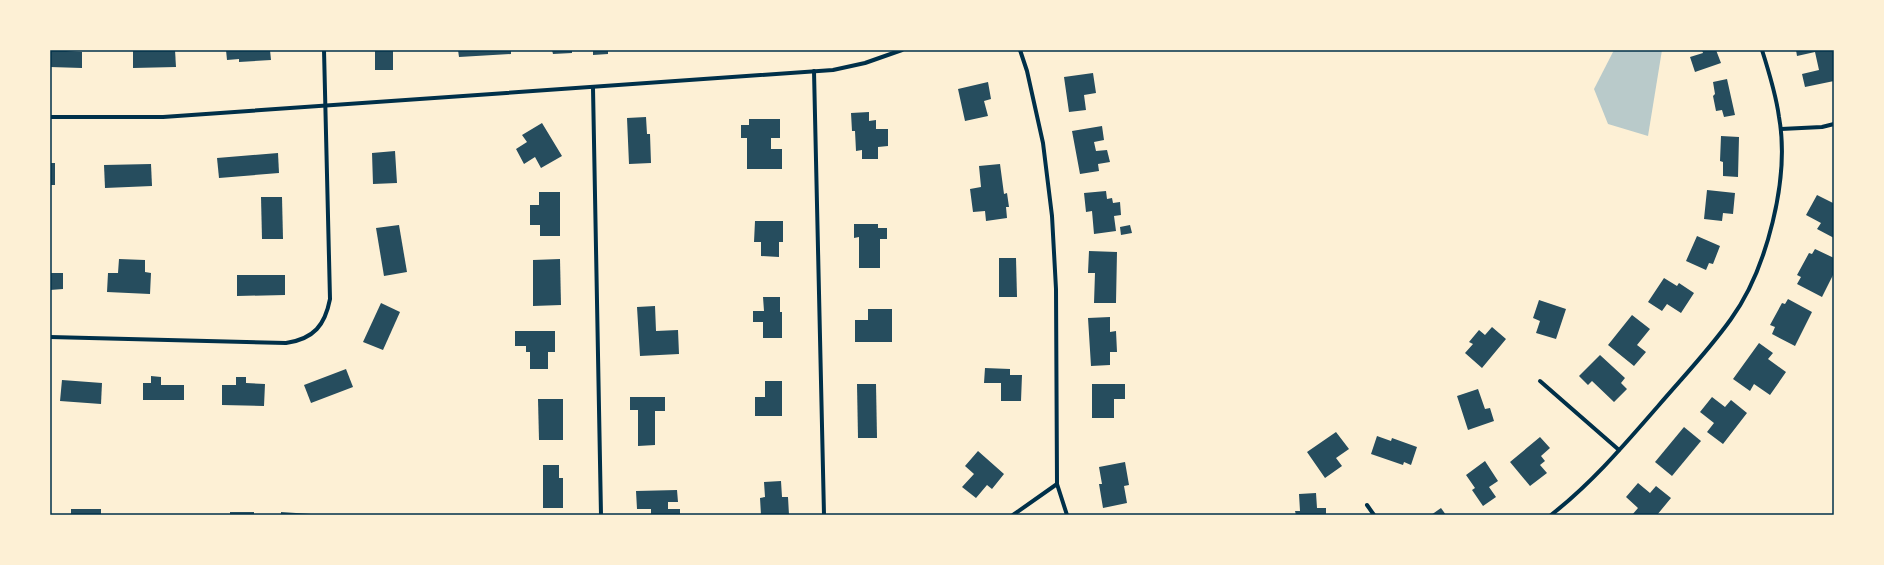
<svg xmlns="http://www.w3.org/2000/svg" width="1884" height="565" viewBox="0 0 1884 565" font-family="'PT Serif',serif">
  <rect width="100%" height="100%" fill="#fdf0d5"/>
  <!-- green -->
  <polygon fill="#b9caca" points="1614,50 1662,50 1648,136 1608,124 1594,89"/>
  <!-- building -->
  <g fill="#264d5e">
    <polygon points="50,50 82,52 82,68 50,67"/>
    <polygon points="133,50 175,50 176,67 133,68"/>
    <polygon points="226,50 270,50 271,60 239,62 239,59 227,60"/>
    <rect x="375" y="50" width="18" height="20"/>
    <polygon points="458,50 511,50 511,54 459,57"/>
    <polygon points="552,50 572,50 572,53 553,54"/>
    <polygon points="593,50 608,50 608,54 593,55"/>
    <polygon points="1702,50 1716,50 1721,63 1695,72 1690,57 1703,53"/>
    <polygon points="1796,50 1834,50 1834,81 1805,87 1802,74 1819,70 1815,52 1797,56"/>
    <polygon points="1093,73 1096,93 1084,95 1086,110 1069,112 1064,77"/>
    <polygon points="1727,79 1735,115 1724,117 1722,110 1716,111 1713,96 1715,94 1713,82"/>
    <polygon points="988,82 991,99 984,101 988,116 965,121 958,89"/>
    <polygon points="869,112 869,121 876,120 876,129 888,129 888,146 878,147 878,159 862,159 862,150 856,151 855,131 852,131 851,113"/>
    <polygon points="646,117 647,134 650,134 651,163 629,164 627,118"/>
    <polygon points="749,119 780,119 780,138 771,138 771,149 782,149 782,169 747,169 747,138 741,138 741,125 749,125"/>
    <polygon points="542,123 562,156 541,168 535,157 524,164 516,149 527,142 522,135"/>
    <polygon points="1102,126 1104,140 1094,142 1096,151 1107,150 1110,162 1098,164 1099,171 1080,174 1072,131"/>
    <polygon points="1721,136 1739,137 1738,177 1723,176 1723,162 1720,161"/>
    <polygon points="395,151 397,183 373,184 372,153"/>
    <polygon points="278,153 279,173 219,178 217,158"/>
    <rect x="50" y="163" width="5" height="22"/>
    <polygon points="151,164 152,186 105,188 104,165"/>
    <polygon points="1000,164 1004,194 1007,193 1009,207 1006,207 1007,218 986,221 985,211 973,212 970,189 981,187 979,166"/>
    <polygon points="1707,190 1735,193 1733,214 1723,213 1722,221 1704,219"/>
    <polygon points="1106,191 1107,199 1112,198 1113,203 1120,202 1121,215 1114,216 1116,231 1094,234 1092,211 1086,212 1084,193"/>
    <polygon points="539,192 560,192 560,236 540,236 540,225 530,225 530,205 539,205"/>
    <polygon points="1817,195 1833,203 1834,201 1834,238 1817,229 1821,223 1806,215"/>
    <polygon points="261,197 282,197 283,239 262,239"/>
    <polygon points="755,221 783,221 783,242 779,242 779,257 761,256 761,242 754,242"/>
    <polygon points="854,224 878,224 878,228 887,228 887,239 880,239 880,268 859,268 859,237 854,238"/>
    <polygon points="399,225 407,272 384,276 376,228"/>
    <polygon points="1130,225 1132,233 1121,235 1120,227"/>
    <polygon points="1697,236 1720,246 1713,264 1709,263 1706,270 1686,261"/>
    <polygon points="1815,249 1834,258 1834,273 1822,297 1797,284 1801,277 1797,275 1809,253 1812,254"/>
    <polygon points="1089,251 1117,252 1116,303 1094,303 1095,273 1088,273"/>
    <polygon points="999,258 1016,258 1017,297 999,297"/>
    <polygon points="119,259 145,260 145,272 151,273 150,294 107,292 108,273 118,273"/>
    <polygon points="560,259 561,305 533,306 533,260"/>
    <polygon points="50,273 63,273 63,289 50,290"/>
    <polygon points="237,275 285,275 285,295 237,296"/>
    <polygon points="1664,278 1677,286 1679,283 1694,293 1681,313 1667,304 1662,311 1648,302"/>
    <polygon points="763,297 780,297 780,312 782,312 782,338 763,338 763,322 753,322 753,311 764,311"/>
    <polygon points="1788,299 1812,312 1795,346 1772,334 1775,327 1770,325 1782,303 1785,304"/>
    <polygon points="1539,300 1566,309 1556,339 1536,333 1540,321 1533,318"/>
    <polygon points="381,303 400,312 383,350 363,342"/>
    <polygon points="655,306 656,331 678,330 679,354 640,356 637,307"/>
    <polygon points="868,309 892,309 892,342 855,342 855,320 868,320"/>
    <polygon points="1632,315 1650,329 1637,345 1646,352 1634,366 1608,345"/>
    <polygon points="1110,317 1110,332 1116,331 1117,352 1110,352 1110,365 1091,366 1088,318"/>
    <polygon points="1492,327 1506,339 1482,368 1465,353 1473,344 1469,342 1479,330 1485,335"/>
    <polygon points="515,331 555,331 555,352 548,352 548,369 530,369 530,352 526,352 526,346 515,346"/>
    <polygon points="1759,343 1773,353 1768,359 1786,372 1770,395 1754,384 1750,391 1733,379"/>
    <polygon points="1600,355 1625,378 1621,383 1627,389 1614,402 1592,381 1588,385 1579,376"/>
    <polygon points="985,368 1010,369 1010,375 1022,375 1021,401 1001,401 1001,383 984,383"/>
    <polygon points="346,369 353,387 311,403 304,385"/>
    <polygon points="151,376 161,377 161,385 184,385 184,400 143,400 143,383 151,383"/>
    <polygon points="236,377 246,377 246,383 265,384 264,406 222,405 222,385 236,385"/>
    <polygon points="62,380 102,383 101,404 60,401"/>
    <polygon points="765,381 782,381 782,416 755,416 755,397 765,397"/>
    <polygon points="857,384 876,384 877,438 858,438"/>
    <polygon points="1092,384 1125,384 1125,399 1114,399 1114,418 1092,418"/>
    <polygon points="1478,389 1485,409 1490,408 1494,421 1468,430 1457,396"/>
    <polygon points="630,397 665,397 665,411 655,411 655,445 638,446 638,410 630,410"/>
    <polygon points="1712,397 1725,407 1731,400 1747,413 1723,444 1707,432 1714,423 1700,412"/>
    <polygon points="538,399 563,399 563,440 539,440"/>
    <polygon points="1684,427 1701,441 1672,476 1655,462"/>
    <polygon points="1336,432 1349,449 1336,458 1342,466 1325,478 1307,452"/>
    <polygon points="1377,436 1391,441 1392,438 1417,447 1411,465 1404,462 1403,465 1371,454"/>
    <polygon points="1540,437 1550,448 1541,456 1545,461 1540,465 1547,473 1530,486 1510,462"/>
    <polygon points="978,451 1004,474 992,489 987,485 976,498 962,487 974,474 965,466"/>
    <polygon points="1485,461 1498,481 1489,487 1496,497 1483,506 1472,490 1475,488 1466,475"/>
    <polygon points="1125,462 1129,485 1124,486 1127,503 1103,508 1099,484 1102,484 1099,467"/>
    <polygon points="543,465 559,465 559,478 563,478 563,508 543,508"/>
    <polygon points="781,481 782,497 788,497 789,515 761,515 760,498 765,497 764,482"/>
    <polygon points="1638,483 1650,493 1656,486 1671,498 1657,515 1632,515 1638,508 1626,497"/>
    <polygon points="677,490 678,502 668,502 668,509 680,509 680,515 651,515 651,509 637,509 636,491"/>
    <polygon points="1316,493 1317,508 1326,508 1326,515 1296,515 1295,511 1300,511 1299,494"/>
    <polygon points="1441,508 1446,515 1431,515"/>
    <rect x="71" y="509" width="30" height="6"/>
    <rect x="230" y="512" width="24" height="3"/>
    <polygon points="281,512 311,514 311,515 281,515"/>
  </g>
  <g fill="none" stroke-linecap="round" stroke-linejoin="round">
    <!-- minor -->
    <g stroke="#003049" stroke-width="4">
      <polyline points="1020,50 1027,71 1043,143 1052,216 1056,289 1057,484 1067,515"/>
      <polyline points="814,71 824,515"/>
      <polyline points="593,88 601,515"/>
      <polyline points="50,117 163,117 833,70 865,63 902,50"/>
      <polyline points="1781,129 1822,127 1834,124"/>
      <path d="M50,337L286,343C314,339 325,325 330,299L324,50"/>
      <polyline points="1540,381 1619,450"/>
      <polyline points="1367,505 1374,515"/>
      <polyline points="1013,515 1057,484"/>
      <path d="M1551,515C1592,483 1625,444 1659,405C1683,377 1709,350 1731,319C1767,269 1790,178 1779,117C1776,94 1769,72 1762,50"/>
    </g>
  </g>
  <!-- border -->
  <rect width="1884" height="565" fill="none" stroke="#fdf0d5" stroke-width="102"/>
  <rect x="51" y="51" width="1782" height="463" fill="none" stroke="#003049" stroke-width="1.5"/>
</svg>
